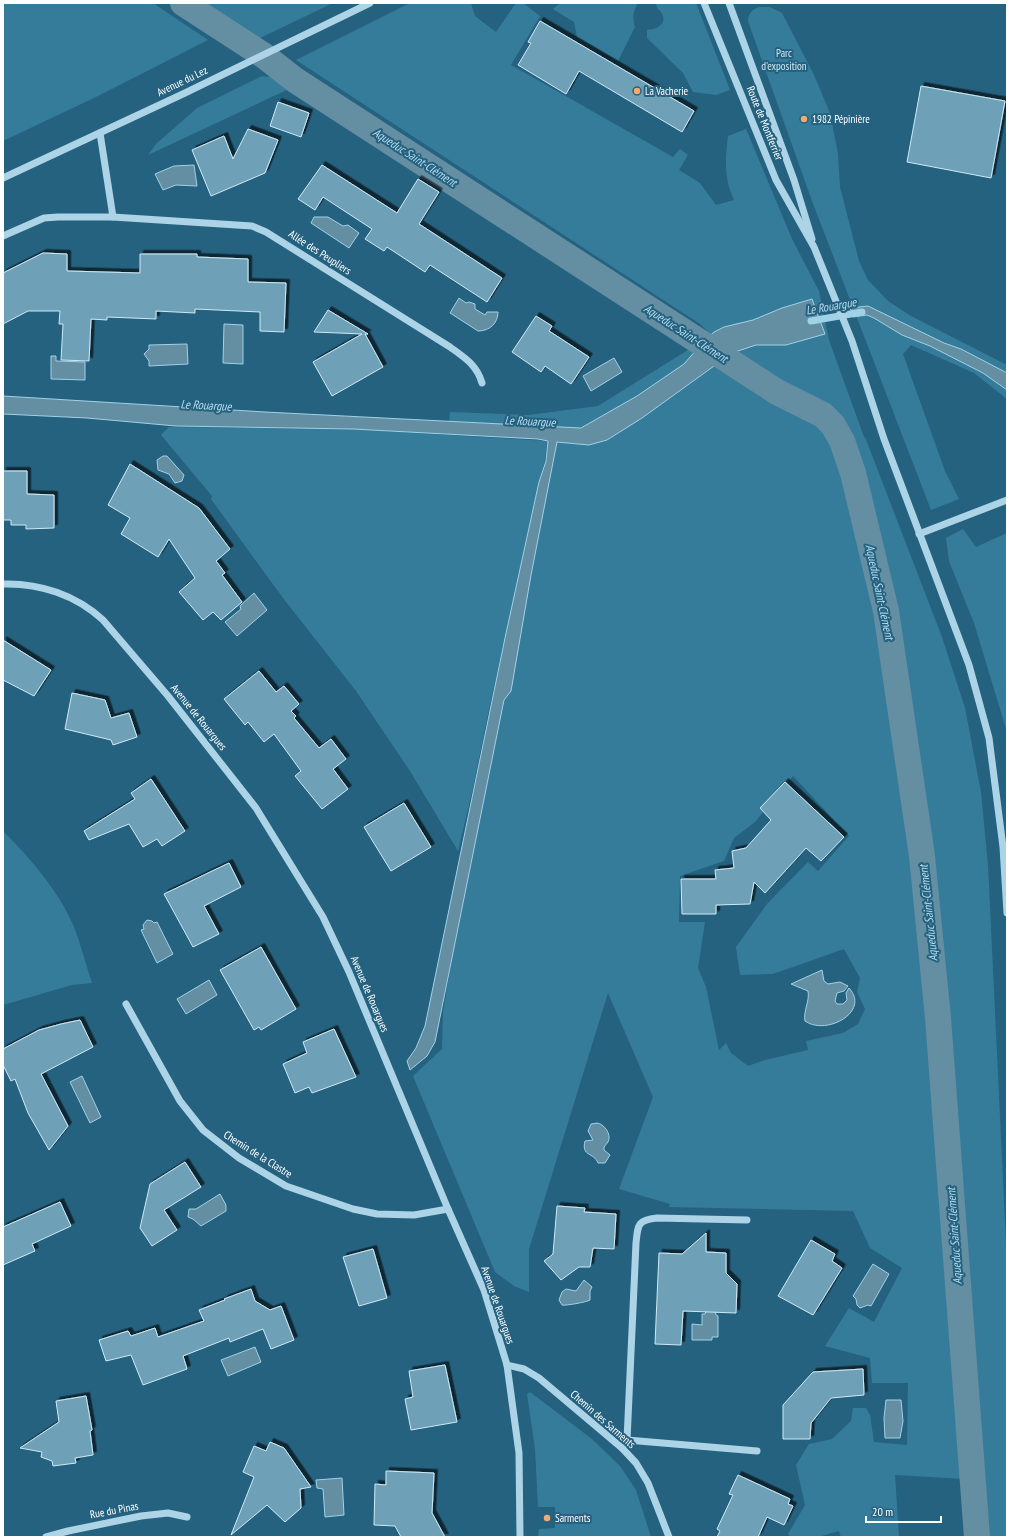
<svg xmlns="http://www.w3.org/2000/svg" width="1010" height="1540" viewBox="0 0 1010 1540" font-family="'PT Sans Narrow',sans-serif">
  <defs>
    <filter id="shadow"><feDropShadow dx="3.5" dy="-3.5" stdDeviation="0" flood-color="#0009"/></filter>
  </defs>
  <rect width="100%" height="100%" fill="#256280"/>
  <!-- green -->
  <g fill="#357c9b" fill-rule="evenodd">
    <polygon points="3,3 153,3 208,40 96,97 3,141"/>
    <polygon points="199,3 333,3 258,39"/>
    <path d="M410,3H471L475,16L496,32L516,3H523L540,16L511,65L673,157L680,149L688,155L679,170L700,183L716,205L734,200C724,179 725,159 728,136L746,129L792,239L819,291L829,340L864,437H865L942,637L965,708L981,792L988,865L1007,1264V1537H976L965,1479L895,1475L899,1537H841L839,1531L818,1537H790L788,1534L805,1505L796,1465L809,1444L832,1439L851,1421L853,1408H866L870,1415L874,1442L907,1445L908,1383H872L870,1358L825,1346L849,1308L874,1322L902,1268L870,1248L853,1211L669,1207L670,1204L619,1189L653,1097L608,993L529,1249V1292L514,1286L495,1272L413,1076L442,1049L443,1012L450,970L555,440L601,439L727,350L700,324L296,60ZM793,776L849,836L818,871L808,862L767,904L736,947L740,975L773,974L844,949L860,978L857,992L865,1009L858,1024L843,1033L806,1041L808,1050L765,1060L748,1066L731,1053L726,1043L719,1050L706,987L698,968L705,922H679L680,876L724,861L734,838L755,822Z"/>
    <path d="M560,3H638C633,11 632,18 635,27L618,61L577,37L574,22L553,9Z"/>
    <path d="M656,3H696L730,90L716,95L693,92L683,73L647,38V30C662,29 670,19 657,8Z"/>
    <path d="M759,7H770L782,13L814,75L830,113L838,154L840,187L859,261L868,280L888,301L911,316L1007,365V399L974,373L911,345L903,354L945,471L959,499L931,510L812,201L748,21C749,13 751,10 759,7Z"/>
    <polygon points="285,69 292,70 702,334 692,345 291,88 148,155 156,144 197,108 262,76 268,77"/>
    <polygon points="701,340 705,342 688,361 668,377 582,429 449,421 450,412 528,415 598,406 696,345"/>
    <polygon points="169,427 353,429 547,441 545,461 539,482 487,719 473,788 458,851 410,771 356,691 283,598 211,499 212,496 161,435"/>
    <polygon points="963,529 976,547 1007,533 1007,732 974,623 949,561 946,538"/>
    <path d="M3,831C30,858 59,891 74,927C81,945 86,965 92,983L72,985L3,1005Z"/>
    <polygon points="530,1392 592,1439 620,1466 636,1490 651,1537 538,1537 539,1529 555,1528 555,1507 538,1507 535,1449 527,1394"/>
  </g>
  <!-- water -->
  <g fill="#648ea2" stroke="#a0d2e7">
    <polygon points="194,165 197,186 176,185 163,190 155,174 174,166"/>
    <polygon points="314,217 328,217 343,226 348,225 359,233 349,248 311,223"/>
    <path d="M459,298L466,303L469,302L475,304V309L485,315L487,312H498C498,323 490,331 478,331L450,313Z"/>
    <polygon points="812,299 825,334 786,345 756,345 732,353 642,418 607,440 589,445 557,442 531,575 511,691 504,700 435,1042 427,1056 410,1070 407,1061 416,1048 425,1026 505,638 539,482 546,461 548,441 538,439 353,429 176,426 87,418 3,414 3,396 265,412 581,428 637,396 684,364 705,340 714,332 724,327 753,320 782,308"/>
    <polygon points="868,306 944,343 961,349 1007,373 1007,390 983,373 930,346 902,335 874,318 867,315 853,317 850,308"/>
    <polygon points="224,324 243,325 243,364 223,363"/>
    <polygon points="187,344 188,364 149,366 149,361 144,354 149,349 149,345"/>
    <polygon points="51,356 56,356 56,361 85,362 85,380 51,379"/>
    <polygon points="614,358 622,372 591,391 583,376"/>
    <polygon points="163,456 167,456 184,475 182,481 175,483 169,474 158,470 157,460"/>
    <polygon points="254,593 267,610 237,636 225,622 241,609 240,606"/>
    <polygon points="147,920 152,921 154,923 157,922 173,954 157,963 141,930 144,929 143,925"/>
    <path d="M822,970L824,981L828,984L840,982L848,986L844,991L837,993L835,1001L837,1004H843L847,1000L846,993L849,988C871,1012 826,1036 805,1021C803,1011 810,1001 808,991L791,984Z"/>
    <polygon points="209,980 217,995 186,1014 177,999"/>
    <polygon points="82,1076 101,1117 90,1123 70,1082"/>
    <path d="M597,1123C604,1124 612,1134 608,1142C607,1144 605,1145 604,1147V1150L610,1155L605,1163H598C594,1152 581,1157 585,1141L593,1140L588,1131L591,1124Z"/>
    <polygon points="220,1194 226,1205 226,1211 201,1226 193,1219 188,1217 189,1209 196,1209"/>
    <polygon points="873,1264 889,1274 871,1306 868,1305 860,1308 857,1305 856,1299 853,1296"/>
    <path d="M584,1280L592,1287L590,1291V1300C587,1302 565,1306 562,1305L559,1300L562,1292L566,1289L576,1291Z"/>
    <polygon points="715,1310 716,1315 718,1316 718,1337 712,1337 712,1340 692,1340 692,1324 702,1325 702,1314 705,1314 706,1311"/>
    <polygon points="255,1347 261,1362 228,1376 221,1360"/>
    <polygon points="886,1400 901,1400 903,1421 900,1438 885,1438 884,1418"/>
    <polygon points="342,1478 344,1515 325,1517 323,1489 317,1488 316,1480"/>
  </g>
  <g fill="none" stroke-linecap="round" stroke-linejoin="round">
    <!-- stream -->
    <polyline stroke="#a0d2e7" stroke-width="7" points="811,321 862,312"/>
    <!-- canal -->
    <polyline stroke="#648ea2" stroke-width="26" points="183,3 263,55 295,80 777,392 823,415 833,425 842,441 853,473 886,611 922,856 938,1018 977,1537"/>
  </g>
  <!-- building -->
  <g fill="#6ea1b8" stroke="#cfe9f5" filter="url(#shadow)">
    <polygon points="540,21 694,111 682,132 579,71 566,94 518,65 531,43 528,42"/>
    <polygon points="921,86 1005,101 991,178 907,162"/>
    <polygon points="278,102 309,113 301,137 270,126"/>
    <polygon points="248,129 278,140 265,173 211,196 192,150 224,136 233,159"/>
    <polygon points="322,165 397,213 418,179 439,192 419,224 502,278 487,302 430,265 425,272 387,247 384,251 365,239 372,229 323,197 315,210 298,199"/>
    <polygon points="43,253 67,254 67,271 140,273 140,254 197,254 197,257 248,259 248,282 286,283 284,332 260,331 260,312 195,309 195,313 156,311 156,319 107,317 107,320 91,319 89,361 61,360 63,324 59,324 60,311 28,311 3,324 3,273"/>
    <polygon points="328,310 368,334 365,334 383,367 332,396 313,362 362,334 314,332"/>
    <polygon points="536,316 552,326 549,331 589,357 571,384 545,366 541,372 512,352"/>
    <polygon points="130,464 199,508 230,549 216,561 225,573 222,575 242,602 221,620 213,612 203,620 179,592 195,578 169,539 158,557 121,534 130,518 108,505"/>
    <polygon points="3,471 27,471 27,494 54,495 54,528 26,529 26,525 11,525 11,520 3,520"/>
    <polygon points="3,640 51,670 34,696 3,680"/>
    <polygon points="259,671 276,692 284,686 299,704 291,711 296,716 294,718 319,748 331,739 346,759 333,769 348,789 322,809 295,776 301,771 274,734 264,742 248,722 245,725 224,699"/>
    <polygon points="72,693 105,700 111,718 129,713 137,737 113,745 111,740 65,729"/>
    <polygon points="151,779 185,831 162,846 157,839 143,847 129,824 89,840 84,831 135,799 131,793"/>
    <polygon points="785,782 844,837 821,861 806,848 765,893 754,882 750,904 716,905 716,914 682,914 681,879 716,879 715,870 734,868 732,851 746,848 771,820 760,808"/>
    <polygon points="404,803 431,847 391,871 364,827"/>
    <polygon points="229,863 241,887 204,906 219,934 193,947 164,894"/>
    <polygon points="261,947 296,1009 261,1030 259,1027 254,1030 220,970"/>
    <polygon points="80,1020 93,1047 41,1074 68,1126 49,1150 28,1113 15,1079 11,1081 3,1065 3,1049 39,1030 61,1024"/>
    <polygon points="334,1029 356,1077 312,1093 309,1087 295,1093 283,1064 307,1053 303,1042"/>
    <polygon points="185,1162 201,1187 164,1210 177,1230 152,1246 140,1228 150,1184"/>
    <polygon points="60,1202 71,1226 32,1244 35,1251 3,1265 3,1227"/>
    <polygon points="557,1206 585,1208 584,1212 616,1214 614,1249 593,1248 590,1267 579,1267 561,1280 544,1261 553,1254"/>
    <polygon points="706,1233 706,1252 726,1253 726,1273 737,1284 736,1313 683,1311 681,1345 655,1344 659,1253 682,1254"/>
    <polygon points="811,1240 835,1254 832,1261 842,1268 813,1315 778,1296"/>
    <polygon points="373,1249 387,1298 359,1306 343,1257"/>
    <polygon points="251,1289 255,1301 270,1310 281,1306 294,1340 271,1349 263,1329 230,1342 229,1338 183,1356 187,1369 143,1385 131,1355 106,1361 99,1340 128,1331 131,1336 155,1328 158,1337 204,1321 199,1310 225,1300 224,1299"/>
    <polygon points="445,1365 457,1422 411,1430 405,1399 413,1397 409,1371"/>
    <polygon points="863,1369 864,1395 831,1398 811,1423 810,1439 783,1439 783,1405 813,1372"/>
    <polygon points="86,1396 92,1430 90,1431 93,1455 75,1458 76,1463 53,1466 52,1461 41,1457 42,1452 20,1448 59,1422 56,1401"/>
    <polygon points="270,1442 284,1448 311,1487 300,1489 301,1508 285,1522 267,1505 231,1535 254,1477 243,1472 254,1446 266,1451"/>
    <polygon points="386,1471 434,1473 432,1513 445,1537 401,1537 395,1526 374,1525 375,1484 386,1485"/>
    <polygon points="738,1475 790,1499 788,1504 793,1506 784,1525 767,1517 758,1537 717,1537 720,1531 717,1529 733,1495 729,1494"/>
  </g>
  <g fill="none" stroke-linecap="round" stroke-linejoin="round">
    <!-- minor -->
    <g stroke="#acd4e6" stroke-width="7">
      <polyline points="704,3 776,180 814,247 831,289 852,341 884,439 969,665 989,738 1003,847 1007,913"/>
      <polyline points="729,3 794,180 812,239"/>
      <path d="M100,133L113,217L252,226L266,232L450,347C465,358 477,365 482,383"/>
      <polyline points="3,178 185,93 370,3"/>
      <polyline points="3,236 44,218 58,217 113,217"/>
      <polyline points="919,534 1007,500"/>
      <path d="M3,584C40,583 76,595 103,620L168,696L256,808L323,917L349,972L448,1209L484,1290L507,1365L519,1453L520,1537"/>
      <polyline points="126,1004 180,1101 203,1130 239,1158 286,1186 353,1209 377,1214 414,1215 448,1209"/>
      <polyline points="507,1365 524,1369 539,1378 622,1448 636,1463 648,1483 669,1537"/>
      <polyline points="627,1440 757,1451"/>
      <path d="M622,1448L627,1440L636,1243C638,1225 637,1220 657,1218L747,1220"/>
      <polyline points="46,1537 68,1531 141,1516 168,1513 187,1517"/>
    </g>
  </g>
  <!-- markers -->
  <g fill="#f0ac70" stroke="#256280" stroke-width="1.5">
    <circle cx="637" cy="91" r="4"/>
    <circle cx="804" cy="119" r="4"/>
    <circle cx="547" cy="1518" r="4"/>
  </g>
  <g text-anchor="middle" dominant-baseline="central" stroke-width="4" stroke-linejoin="round" paint-order="stroke">
    <!-- park labels -->
    <g font-size="11" fill="#cfe9f5" stroke="#256280">
      <text x="784" y="53">Parc<tspan x="784" dy="13">d'exposition</tspan></text>
    </g>
    <!-- street labels -->
    <g font-size="11" fill="#fff" stroke="#256280">
      <text transform="translate(182 81) rotate(-26)">Avenue du Lez</text>
      <text transform="translate(765 123) rotate(68)">Route de Montferrier</text>
      <text transform="translate(320 252) rotate(33)">Allée des Peupliers</text>
      <text transform="translate(199 717) rotate(51)">Avenue de Rouargues</text>
      <text transform="translate(370 994) rotate(67)">Avenue de Rouargues</text>
      <text transform="translate(258 1154) rotate(32)">Chemin de la Clastre</text>
      <text transform="translate(498 1305) rotate(71)">Avenue de Rouargues</text>
      <text transform="translate(603 1419) rotate(41)">Chemin des Sarments</text>
      <text transform="translate(114 1510) rotate(-11)">Rue du Pinas</text>
    </g>
    <!-- poi labels -->
    <g font-size="11" fill="#fff" stroke="#256280" text-anchor="start">
      <text x="645" y="91">La Vacherie</text>
      <text x="812" y="119">1982 Pépinière</text>
      <text x="555" y="1518">Sarments</text>
    </g>
    <!-- water labels -->
    <g font-size="12" font-style="italic" fill="#b7ddee" stroke="#256280">
      <text transform="translate(415 157) rotate(33)">Aqueduc Saint-Clément</text>
      <text transform="translate(831 306) rotate(-10)">Le Rouargue</text>
      <text transform="translate(686 333) rotate(33)">Aqueduc Saint-Clément</text>
      <text transform="translate(206 405) rotate(3)">Le Rouargue</text>
      <text transform="translate(530 421) rotate(3)">Le Rouargue</text>
      <text transform="translate(880 592) rotate(78)">Aqueduc Saint-Clément</text>
      <text transform="translate(928 913) rotate(-96)">Aqueduc Saint-Clément</text>
      <text transform="translate(954 1236) rotate(-94)">Aqueduc Saint-Clément</text>
    </g>
  </g>
  <!-- border -->
  <rect width="1010" height="1540" fill="none" stroke="#ffffff" stroke-width="8"/>
  <!-- scale -->
  <path d="M866 1516v6h75v-6" fill="none" stroke="#ffffff" stroke-width="2"/>
  <text x="872" y="1516" font-size="12" fill="#ffffff" stroke="#256280" stroke-width="3" paint-order="stroke">20 m</text>
</svg>
